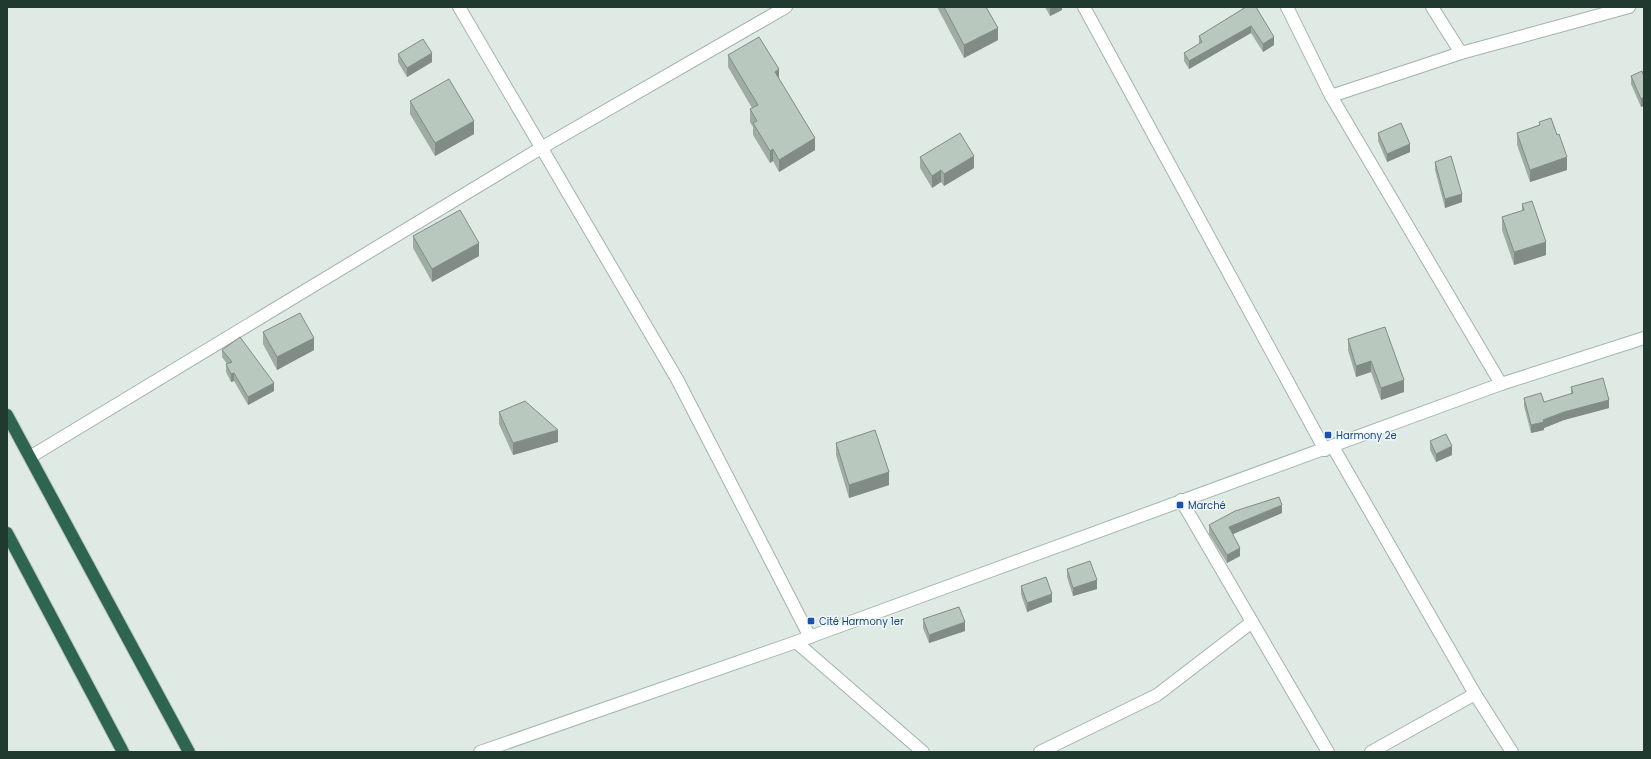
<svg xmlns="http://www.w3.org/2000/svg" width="1651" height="759" viewBox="0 0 1651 759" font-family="Poppins,sans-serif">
  <rect width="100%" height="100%" fill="#e0eae4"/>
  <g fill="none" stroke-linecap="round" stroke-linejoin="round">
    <!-- street casing -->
    <g stroke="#a3b2aa" stroke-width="14">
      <g id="street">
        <polyline points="459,7 677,379 810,637"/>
        <polyline points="1084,7 1325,450"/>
        <polyline points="1287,7 1331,96 1461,53 1629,7"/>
        <polyline points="1432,7 1461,53"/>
        <polyline points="1331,96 1501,384"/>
        <polyline points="1333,447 1475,694 1512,752"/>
        <polyline points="30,457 541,148 786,7"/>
        <polyline points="1181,500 1328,752"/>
        <polyline points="796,642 923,752"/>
        <polyline points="1040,752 1157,695 1252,622"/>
        <polyline points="1371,752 1475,694"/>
      </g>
    </g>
    <!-- secondary casing -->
    <g stroke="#a1b8ad" stroke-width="14">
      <polyline id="secondary" points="480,752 796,642 1501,384 1644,338"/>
    </g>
    <!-- highway casing -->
    <g stroke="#bcc4c1" stroke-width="14">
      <g id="highway">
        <polyline points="7,415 189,752"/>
        <polyline points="7,533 123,752"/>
      </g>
    </g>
    <!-- street -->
    <use href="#street" stroke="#fff" stroke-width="12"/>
    <!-- secondary -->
    <use href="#secondary" stroke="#fff" stroke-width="12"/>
    <!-- highway -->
    <use href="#highway" stroke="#2e6551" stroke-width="12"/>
  </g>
  <!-- wall -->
  <g fill="#9eaca4">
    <polygon points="937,7 986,7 998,40 964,58"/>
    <polygon points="1045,7 1062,7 1062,10 1050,16"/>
    <polygon points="1246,7 1274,45 1263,52 1251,33 1189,69 1184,61 1184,53 1199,44 1199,36"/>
    <polygon points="398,54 432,62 407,77 398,62"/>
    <polygon points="728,55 779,78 815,150 779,172 773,161 770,163 753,135 753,127 750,122 750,109 752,108 728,67"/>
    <polygon points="1642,71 1641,107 1631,84 1631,76"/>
    <polygon points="410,101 474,134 435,156 410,114"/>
    <polygon points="1539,122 1567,170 1530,182 1517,145 1517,133 1539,125"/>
    <polygon points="1378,133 1410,152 1387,162 1378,141"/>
    <polygon points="920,157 974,168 944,186 941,182 932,188 920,168"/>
    <polygon points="1435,162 1462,202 1445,208 1435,170"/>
    <polygon points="1522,204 1546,255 1514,265 1502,230 1502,217 1522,211"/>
    <polygon points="413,236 479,256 432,282 413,248"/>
    <polygon points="263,332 314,350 277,370 263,344"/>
    <polygon points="1348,339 1404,392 1381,400 1371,372 1356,377 1348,350"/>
    <polygon points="222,350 274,391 248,405 234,381 231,382 226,372 226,364 227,364 222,357"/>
    <polygon points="1571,387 1609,408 1564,420 1544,428 1544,430 1531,433 1524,406 1524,398 1544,402 1571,394"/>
    <polygon points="499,412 558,442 513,455 499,424"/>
    <polygon points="1430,441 1452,455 1436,462 1430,450"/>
    <polygon points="836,443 889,485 849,498 836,455"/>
    <polygon points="1282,513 1232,534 1240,556 1227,563 1209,534 1209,525"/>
    <polygon points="1067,569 1097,589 1073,596 1067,577"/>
    <polygon points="1021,586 1052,602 1027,612 1021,594"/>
    <polygon points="923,619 965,631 929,643 923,628"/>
  </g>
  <!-- shaded-wall -->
  <g fill="#818c86">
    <polygon points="1051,7 1062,7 1062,10 1050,16 1050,8"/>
    <polygon points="1251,26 1251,33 1189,69 1189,61"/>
    <polygon points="998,28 998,40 964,58 964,45"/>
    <polygon points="1274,37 1274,45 1263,52 1263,44"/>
    <polygon points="432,53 432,62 407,77 407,68"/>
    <polygon points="779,69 779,82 775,72"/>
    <polygon points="1644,97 1644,106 1641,107 1641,99"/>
    <polygon points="474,121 474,134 435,156 435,143"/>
    <polygon points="815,138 815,150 779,172 779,160"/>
    <polygon points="1410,144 1410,152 1387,162 1387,154"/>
    <polygon points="773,149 773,161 770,163 770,151"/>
    <polygon points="974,156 974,168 944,186 944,174"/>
    <polygon points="1567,157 1567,170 1530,182 1530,170"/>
    <polygon points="941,170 941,182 932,188 932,176"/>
    <polygon points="1462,194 1462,202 1445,208 1445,199"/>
    <polygon points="1546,242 1546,255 1514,265 1514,252"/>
    <polygon points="479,243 479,256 432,282 432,269"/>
    <polygon points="314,338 314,350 277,370 277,357"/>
    <polygon points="1371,361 1371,372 1356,377 1356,366"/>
    <polygon points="234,373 234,381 231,382 231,374"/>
    <polygon points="1404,380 1404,392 1381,400 1381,388"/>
    <polygon points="274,383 274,391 248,405 248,397"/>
    <polygon points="1609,400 1609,408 1564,420 1544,428 1544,430 1531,433 1531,425 1543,420 1564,412"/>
    <polygon points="558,430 558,442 513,455 513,443"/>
    <polygon points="1452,446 1452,455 1436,462 1436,454"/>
    <polygon points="889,472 889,485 849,498 849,485"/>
    <polygon points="1282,505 1282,513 1229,536 1229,527"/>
    <polygon points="1240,548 1240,556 1227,563 1227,555"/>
    <polygon points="1097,580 1097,589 1073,596 1073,588"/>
    <polygon points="1052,594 1052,602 1027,612 1027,603"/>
    <polygon points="965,622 965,631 929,643 929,635"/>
  </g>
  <!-- building -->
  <g fill="#b8c8bf" stroke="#818c86">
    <polygon points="944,7 986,7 998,28 964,45"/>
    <polygon points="1246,7 1256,7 1274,37 1263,44 1251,26 1189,61 1184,53 1202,42 1199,36"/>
    <polygon points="759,37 779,69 775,72 815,138 779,160 773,149 770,151 753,123 757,121 750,109 758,105 728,55"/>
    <polygon points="423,39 432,53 407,68 398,54"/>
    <polygon points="1642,71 1644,77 1644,97 1641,99 1631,76"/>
    <polygon points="449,79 474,121 435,143 410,101"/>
    <polygon points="1551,118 1557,135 1559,134 1567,157 1530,170 1517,133 1540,125 1539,122"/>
    <polygon points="1401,123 1410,144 1387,154 1378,133"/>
    <polygon points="960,133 974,156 944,174 941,170 932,176 920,157"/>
    <polygon points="1451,156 1462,194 1445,199 1435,162"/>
    <polygon points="1532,201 1546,242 1514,252 1502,217 1524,210 1522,204"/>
    <polygon points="460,210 479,243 432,269 413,236"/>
    <polygon points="300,313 314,338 277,357 263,332"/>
    <polygon points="1385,327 1404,380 1381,388 1371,361 1356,366 1348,339"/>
    <polygon points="240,337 274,383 248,397 234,373 231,374 226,364 232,362 222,350"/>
    <polygon points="1603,378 1609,400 1564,412 1543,420 1544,422 1531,425 1524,398 1541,393 1544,402 1573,393 1571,387"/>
    <polygon points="525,401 558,430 513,443 499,412"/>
    <polygon points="875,430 889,472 849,485 836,443"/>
    <polygon points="1446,434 1452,446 1436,454 1430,441"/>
    <polygon points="1279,497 1282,505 1229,527 1240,548 1227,555 1209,525 1235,511"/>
    <polygon points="1090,561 1097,580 1073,588 1067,569"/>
    <polygon points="1046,577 1052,594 1027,603 1021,586"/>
    <polygon points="959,607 965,622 929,635 923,619"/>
  </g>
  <!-- markers -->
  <g fill="#1a4fb4" stroke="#f0f7f2" stroke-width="1.5">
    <rect x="1324" y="431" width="8" height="8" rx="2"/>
    <rect x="1176" y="501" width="8" height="8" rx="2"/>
    <rect x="807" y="617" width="8" height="8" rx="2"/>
  </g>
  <g text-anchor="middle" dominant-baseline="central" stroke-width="3" stroke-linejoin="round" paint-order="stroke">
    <!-- transit labels -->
    <g font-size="10" fill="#164399" stroke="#f0f7f2" text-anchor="start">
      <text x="1336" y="435">Harmony 2e</text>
      <text x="1188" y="505">Marché</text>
      <text x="819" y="621">Cité Harmony 1er</text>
    </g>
  </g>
  <!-- border -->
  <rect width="1651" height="759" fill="none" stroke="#213a2f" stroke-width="16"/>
</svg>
